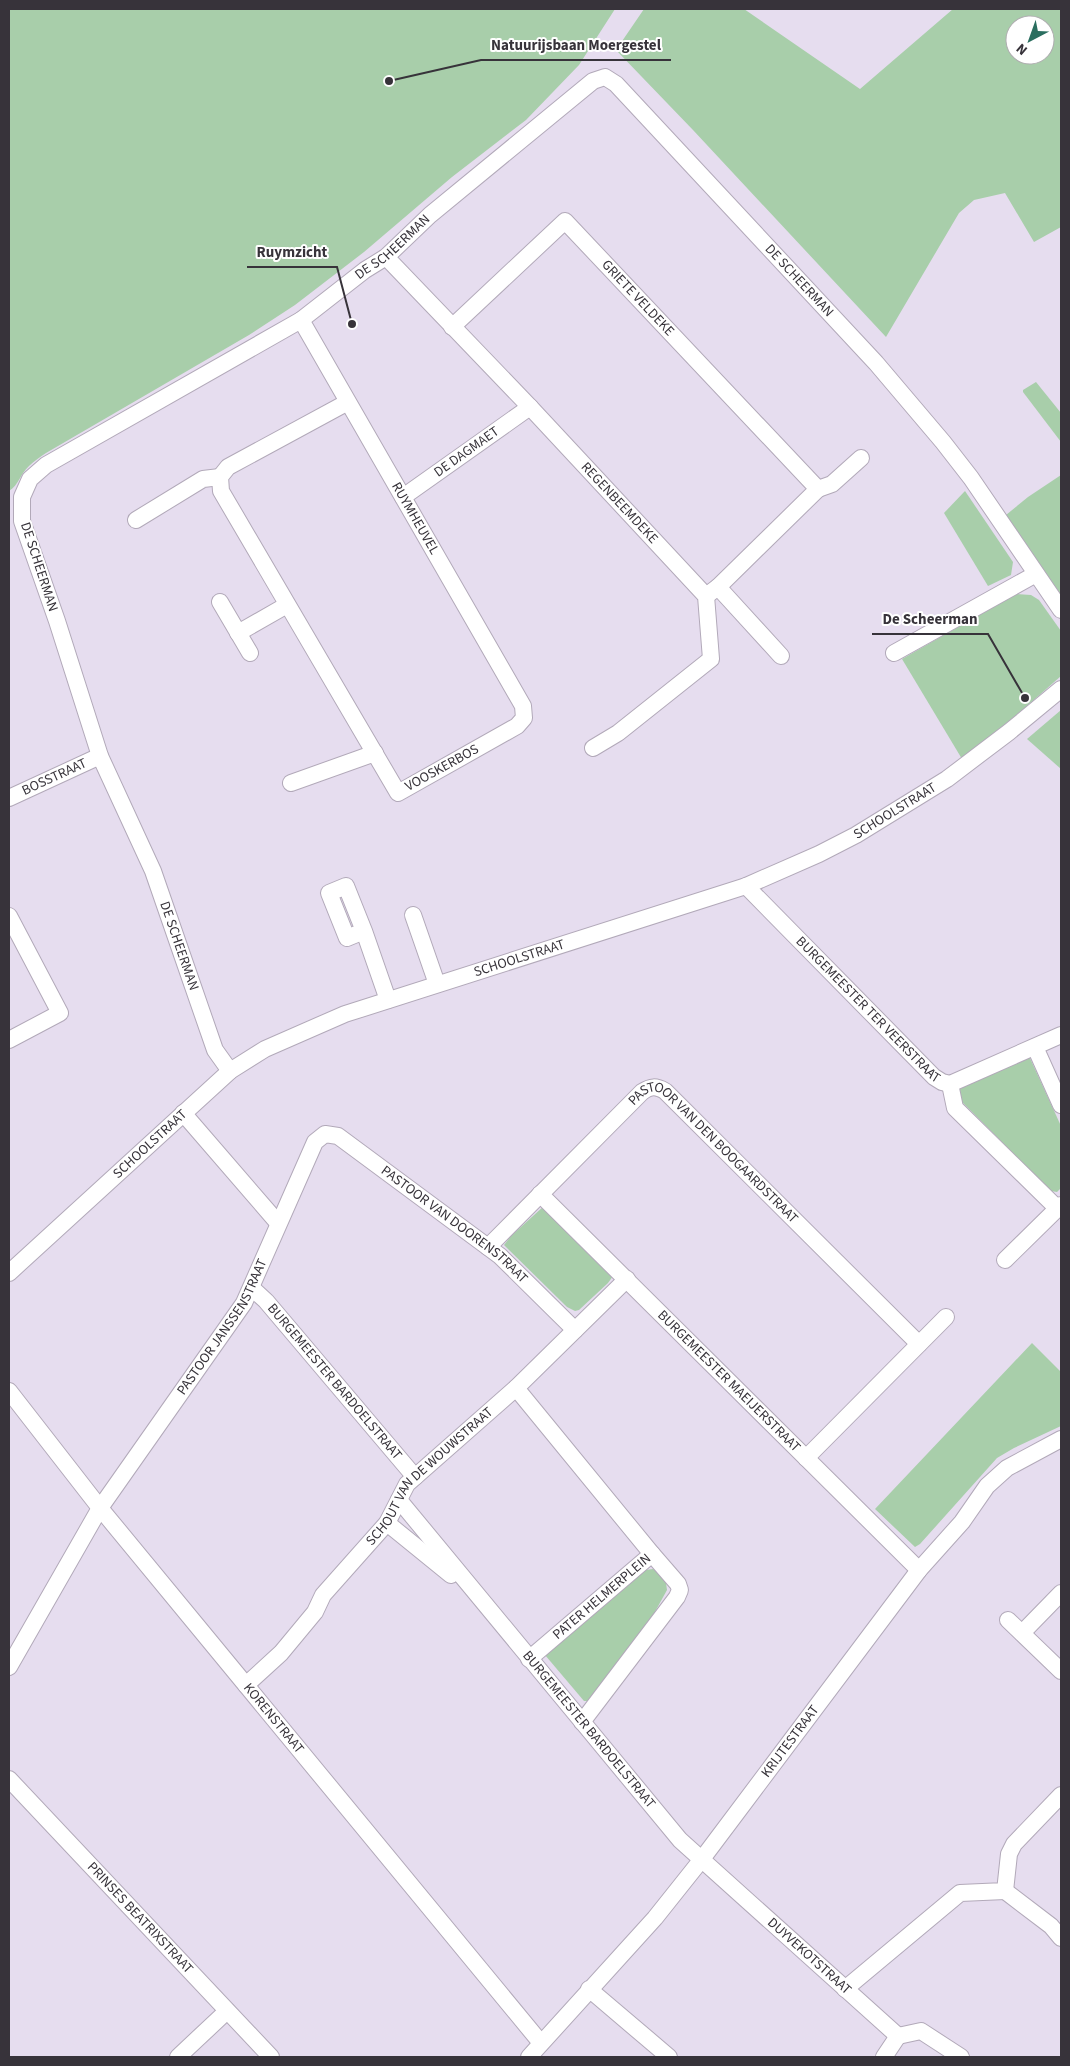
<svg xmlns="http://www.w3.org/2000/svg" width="1070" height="2066" viewBox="0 0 1070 2066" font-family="'Source Sans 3',sans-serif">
  <rect width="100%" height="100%" fill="#e6ddef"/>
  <!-- green -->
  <g fill="#a8ceaa" fill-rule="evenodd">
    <path d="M9,9H615L579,65L526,120L452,177L364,252L295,305L249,335L46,453C40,457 34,461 29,466C20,474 19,485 9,491Z"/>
    <path d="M644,9H744L860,89L953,9H1061V227L1034,242L1005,193L974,200L959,213L886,337L693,130L616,50ZM1015,25H1045V55H1015Z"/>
    <polygon points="1036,382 1061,413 1061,442 1023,392 1023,390"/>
    <polygon points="1061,475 1061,595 1023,542 1006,515 1028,497"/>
    <polygon points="965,491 1013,562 1011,575 988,586 944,513"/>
    <polygon points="1016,594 1031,595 1039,600 1061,631 1061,676 1019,713 962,759 902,659"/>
    <polygon points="1061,710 1061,769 1027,739"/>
    <polygon points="1029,1056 1061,1126 1061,1188 1057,1192 1051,1191 954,1094 964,1083"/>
    <polygon points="544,1206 613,1276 608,1283 579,1310 575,1311 567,1307 504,1245 511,1236"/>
    <polygon points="1032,1343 1061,1372 1061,1426 1014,1448 997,1458 920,1544 915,1547 875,1509"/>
    <polygon points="653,1569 661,1574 666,1583 667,1590 651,1619 589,1701 584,1701 545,1655 645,1570"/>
  </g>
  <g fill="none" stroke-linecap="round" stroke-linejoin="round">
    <!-- street casing -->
    <g stroke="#b2a9b9" stroke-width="18">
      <g id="street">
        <path id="s1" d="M386,257L530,407L706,596L711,659L618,733L593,748"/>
        <path id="s2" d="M301,320L523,706L524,718L517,726L398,793L221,491L220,477L228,467L348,402"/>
        <path id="s3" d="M452,327L565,221L818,489L718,587L706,596"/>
        <polyline points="818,489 832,484 861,458"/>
        <path id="s4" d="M403,497L530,407"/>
        <polyline points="136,520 203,479 220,477"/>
        <polyline points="718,587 781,656"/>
        <polyline points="220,602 250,653"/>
        <polyline points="238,633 287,605"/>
        <polyline points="894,653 1036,574"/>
        <polyline points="291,783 375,753"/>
        <path id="s5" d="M9,798L100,756"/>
        <path id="s6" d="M746,886L934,1077L942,1082L950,1084L1061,1035"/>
        <polyline points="413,915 437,984"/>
        <polyline points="9,916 60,1013 9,1040"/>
        <polyline points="364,931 347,938 329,893 346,886 364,931 388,1000"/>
        <polyline points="1035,1047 1061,1105"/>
        <path id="s7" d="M230,1071L215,1050L153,871L100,756L57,621L22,521V497L30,479L46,465L301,320L365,270L386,257L430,215L593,81L605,77L616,84L876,363L943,442L971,478L1061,610"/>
        <polyline points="950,1084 955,1108 1058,1209"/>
        <polyline points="183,1113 278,1223"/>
        <path id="s8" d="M540,1194L919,1570"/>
        <path id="s9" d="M488,1247L642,1092C651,1086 656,1086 665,1091L919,1344"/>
        <polyline points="1005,1260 1061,1205"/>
        <path id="s10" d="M9,1273L230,1071L265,1049L345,1014L746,886L819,854L856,835L947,779L1009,732L1061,689"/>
        <path id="s11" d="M252,1288L266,1301L415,1477"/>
        <polyline points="516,1388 652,1554"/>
        <path id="s12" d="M9,1391L100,1508L541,2043"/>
        <polyline points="806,1458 946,1317"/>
        <path id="s13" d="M399,1500L680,1840L898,2036"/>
        <polyline points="387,1523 451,1575"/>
        <polyline points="1008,1620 1061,1671"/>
        <polyline points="1022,1633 1061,1593"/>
        <path id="s14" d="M529,1659L652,1554L678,1584L680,1590L677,1597L582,1722"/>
        <path id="s15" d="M9,1667L100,1508L244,1303L315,1142L325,1134L338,1136L500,1256L575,1330"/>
        <path id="s16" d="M246,1685L281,1653L315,1612L323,1595L387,1523L407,1484L516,1388L627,1279"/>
        <path id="s17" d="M9,1779L271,2057"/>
        <polyline points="1005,1891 1051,1926 1061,1938"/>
        <polyline points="589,1989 669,2057"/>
        <polyline points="845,1989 960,1893 1005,1891 1009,1854 1014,1844 1061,1795"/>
        <polyline points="898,2036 921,2031 961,2057"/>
        <polyline points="178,2057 227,2011"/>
        <path id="s18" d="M529,2057L655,1918L702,1859L919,1570L962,1522L987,1486L1007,1468L1061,1439"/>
        <polyline points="884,2057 898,2036"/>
      </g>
    </g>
    <!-- street -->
    <use href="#street" stroke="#fff" stroke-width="16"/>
  </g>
  <g text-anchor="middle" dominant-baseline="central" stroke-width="4" stroke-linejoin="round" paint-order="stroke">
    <!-- street labels -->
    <g font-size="14" fill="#37333a" stroke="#fff">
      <text stroke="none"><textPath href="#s7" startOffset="1065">DE SCHEERMAN</textPath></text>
      <text stroke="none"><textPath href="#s7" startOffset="1620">DE SCHEERMAN</textPath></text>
      <text stroke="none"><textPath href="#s3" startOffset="261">GRIETE VELDEKE</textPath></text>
      <text stroke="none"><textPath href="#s4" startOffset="78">DE DAGMAET</textPath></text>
      <text stroke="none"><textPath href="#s1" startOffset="339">REGENBEEMDEKE</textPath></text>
      <text stroke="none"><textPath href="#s2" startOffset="229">RUYMHEUVEL</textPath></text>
      <text transform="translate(39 567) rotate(72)">DE SCHEERMAN</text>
      <text transform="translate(442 768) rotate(-29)">VOOSKERBOS</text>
      <text stroke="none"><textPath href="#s5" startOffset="50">BOSSTRAAT</textPath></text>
      <text stroke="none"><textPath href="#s10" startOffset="1016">SCHOOLSTRAAT</textPath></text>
      <text transform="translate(179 946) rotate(71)">DE SCHEERMAN</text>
      <text stroke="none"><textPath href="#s10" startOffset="611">SCHOOLSTRAAT</textPath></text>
      <text stroke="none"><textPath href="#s6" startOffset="174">BURGEMEESTER TER VEERSTRAAT</textPath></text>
      <text stroke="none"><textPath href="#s10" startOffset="191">SCHOOLSTRAAT</textPath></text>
      <text stroke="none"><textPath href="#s9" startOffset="315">PASTOOR VAN DEN BOOGAARDSTRAAT</textPath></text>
      <text stroke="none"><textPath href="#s15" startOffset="782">PASTOOR VAN DOORENSTRAAT</textPath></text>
      <text stroke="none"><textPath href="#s15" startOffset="402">PASTOOR JANSSENSTRAAT</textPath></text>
      <text stroke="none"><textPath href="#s11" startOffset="125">BURGEMEESTER BARDOELSTRAAT</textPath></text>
      <text stroke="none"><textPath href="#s8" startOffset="266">BURGEMEESTER MAEIJERSTRAAT</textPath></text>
      <text stroke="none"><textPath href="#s16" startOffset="280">SCHOUT VAN DE WOUWSTRAAT</textPath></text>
      <text stroke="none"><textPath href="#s14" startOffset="96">PATER HELMERPLEIN</textPath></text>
      <text stroke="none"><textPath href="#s12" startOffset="421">KORENSTRAAT</textPath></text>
      <text stroke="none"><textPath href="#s13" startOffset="298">BURGEMEESTER BARDOELSTRAAT</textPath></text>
      <text stroke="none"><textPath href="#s18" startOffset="410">KRIJTESTRAAT</textPath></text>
      <text stroke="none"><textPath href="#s17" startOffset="191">PRINSES BEATRIXSTRAAT</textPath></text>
      <text stroke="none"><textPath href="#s13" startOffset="615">DUYVEKOTSTRAAT</textPath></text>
    </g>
  </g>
  <!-- callouts -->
  <path fill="none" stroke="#37333a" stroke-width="2" d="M389 81L481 60H671M352 324L337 267H247M1025 698L988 634H872"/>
  <g fill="#37333a" stroke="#fff" stroke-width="2">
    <circle cx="389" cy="81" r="5"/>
    <circle cx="352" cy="324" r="5"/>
    <circle cx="1025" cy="698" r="5"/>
  </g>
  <g font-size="15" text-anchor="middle" font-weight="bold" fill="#37333a" stroke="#fff" stroke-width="4" stroke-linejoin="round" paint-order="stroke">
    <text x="576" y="50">Natuurijsbaan Moergestel</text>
    <text x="292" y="257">Ruymzicht</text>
    <text x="930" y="624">De Scheerman</text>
  </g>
  <!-- border -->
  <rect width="1070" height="2066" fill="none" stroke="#37333a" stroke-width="20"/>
  <!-- north arrow -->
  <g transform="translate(1030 40) rotate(221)"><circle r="24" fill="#ffffff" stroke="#afadb0"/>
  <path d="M0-4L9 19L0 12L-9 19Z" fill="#2a6e5f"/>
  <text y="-8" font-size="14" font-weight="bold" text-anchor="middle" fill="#37333a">N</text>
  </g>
</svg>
